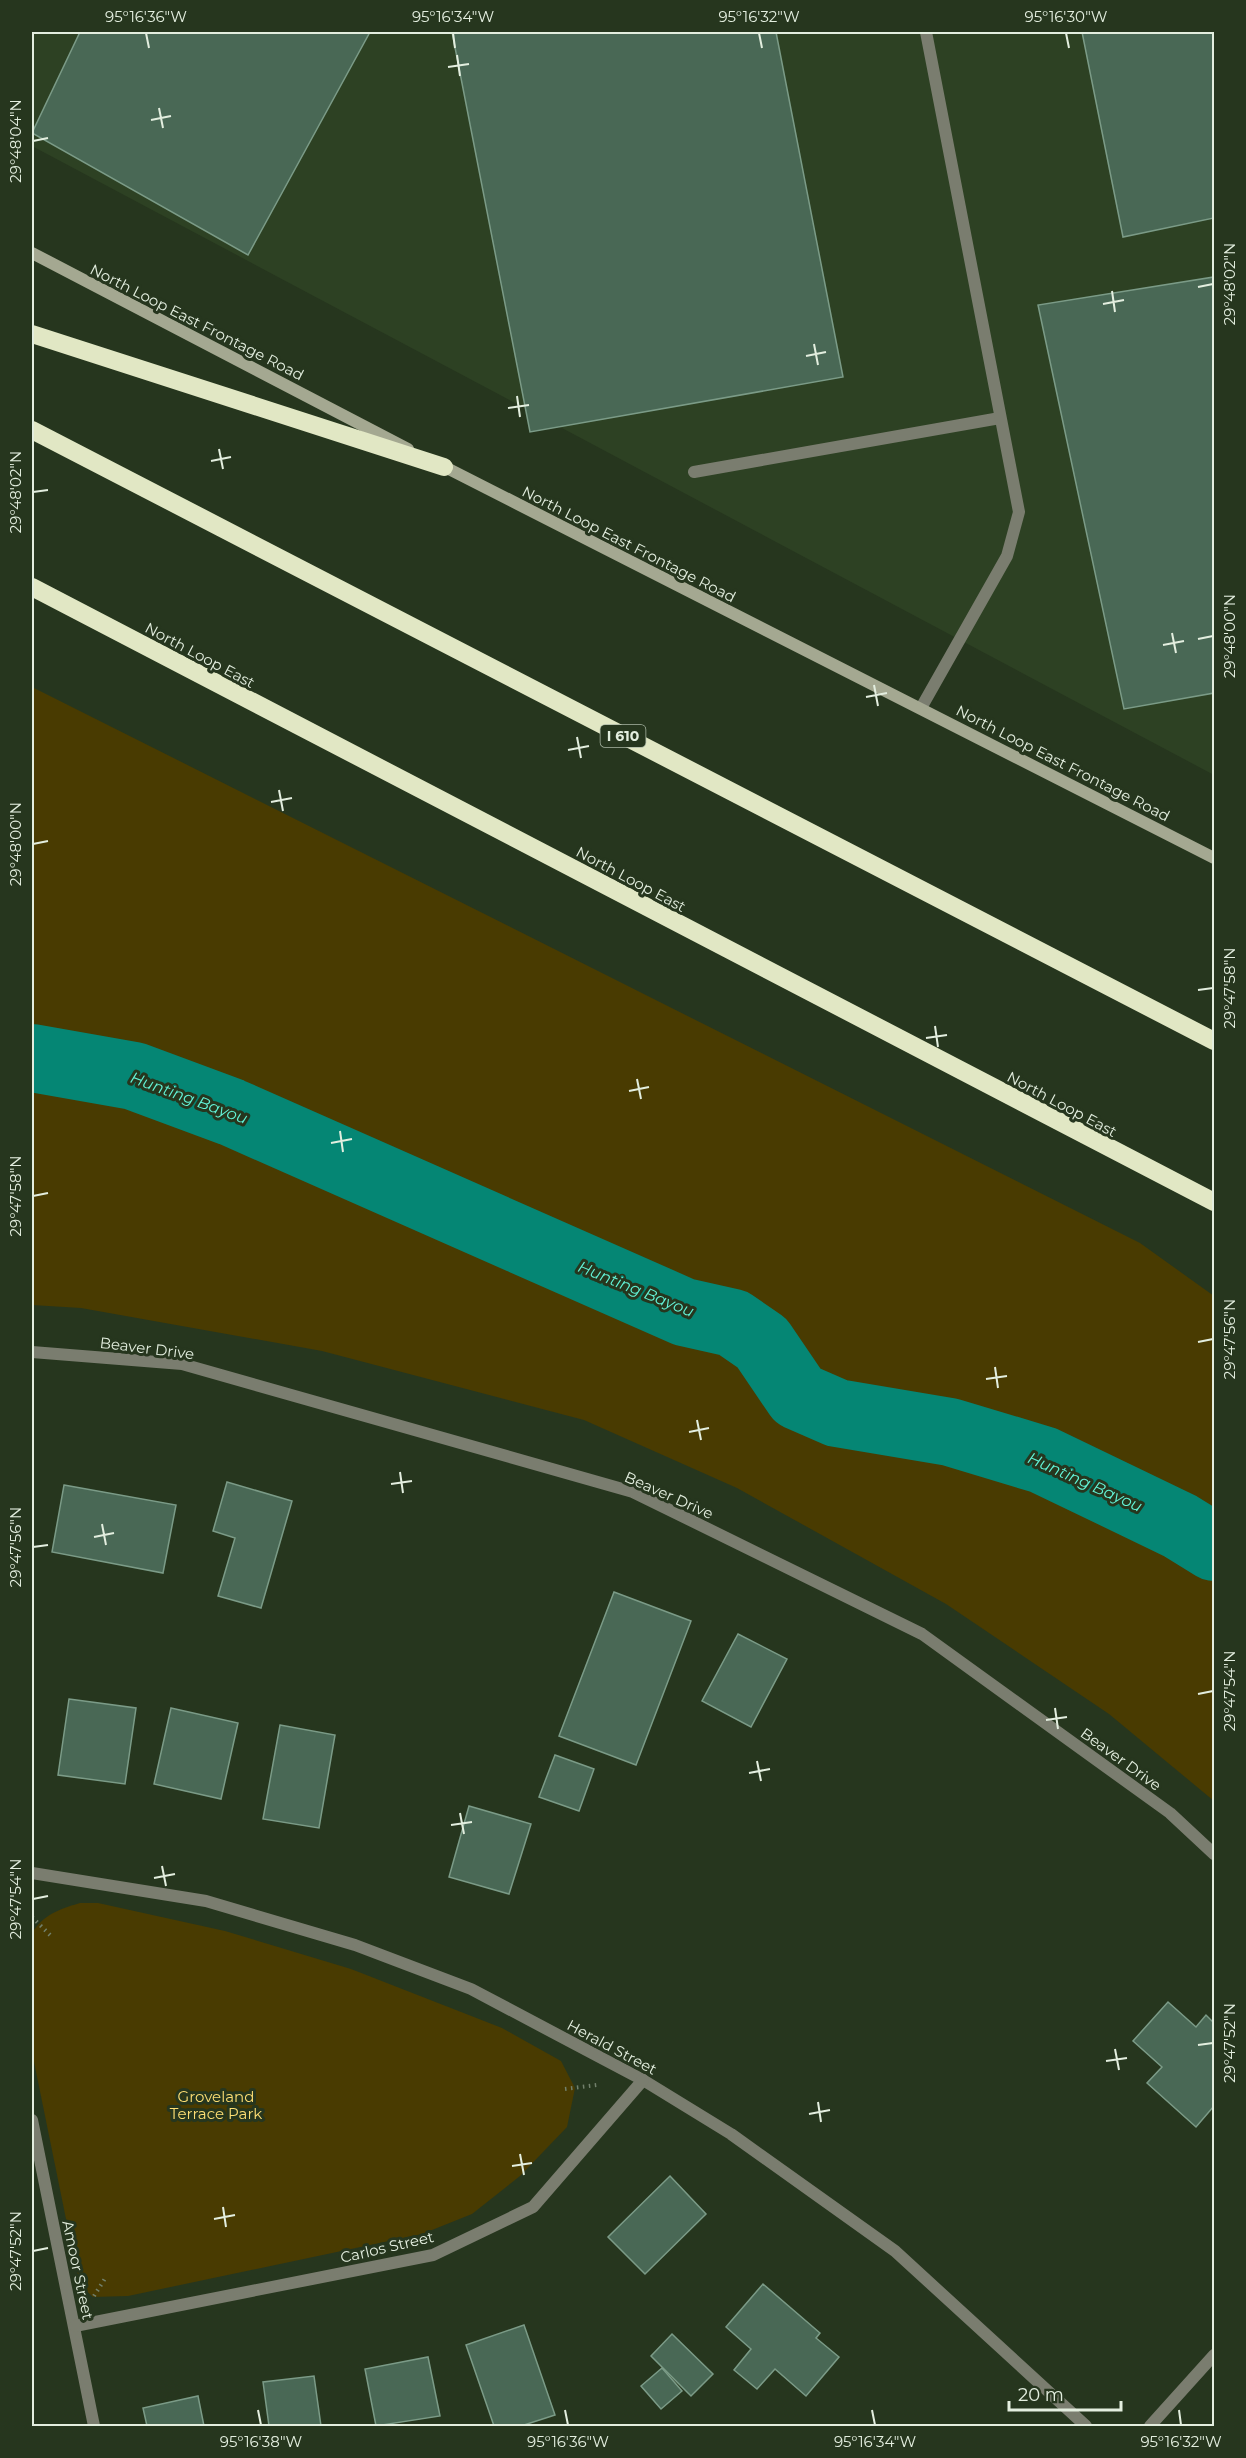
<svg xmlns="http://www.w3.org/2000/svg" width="1246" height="2458" viewBox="0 0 1246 2458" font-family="Montserrat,sans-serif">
  <rect width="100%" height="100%" fill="#26361e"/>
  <!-- built -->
  <polygon fill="#2d4123" points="32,32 1214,32 1214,775 32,146"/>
  <!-- green -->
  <g fill="#493b01">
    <polygon points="32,687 1140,1243 1214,1296 1214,1801 1109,1714 946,1604 737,1488 584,1420 322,1351 81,1308 32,1305"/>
    <path d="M80,1903H98L225,1931L351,1969L502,2028L561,2061L575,2088L567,2127L520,2176L472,2214L422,2234L128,2296L93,2297L82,2287L76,2268L32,2052V1933C43,1915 59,1909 80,1903Z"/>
  </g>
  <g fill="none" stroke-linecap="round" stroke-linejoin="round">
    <!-- river -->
    <polyline stroke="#058674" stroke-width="68" points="32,1058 134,1076 231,1112 684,1312 733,1323 762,1343 798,1396 837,1413 950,1432 1043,1460 1180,1526 1214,1547"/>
  </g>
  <!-- building -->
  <g fill="#496855" stroke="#7b9b87" stroke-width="1.5">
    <polygon points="80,32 370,32 248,255 32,133"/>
    <polygon points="452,32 776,32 843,377 530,432"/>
    <polygon points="1082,32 1214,32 1214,218 1123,237"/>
    <polygon points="1214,277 1214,693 1124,709 1038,305"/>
    <polygon points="227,1482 292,1501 261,1608 218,1596 235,1538 213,1531"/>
    <polygon points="64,1485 176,1505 163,1573 52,1552"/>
    <polygon points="614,1592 691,1621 636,1765 559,1736"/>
    <polygon points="738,1634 787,1659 751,1727 702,1701"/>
    <polygon points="69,1699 136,1708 125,1784 58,1775"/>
    <polygon points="171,1708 238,1723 221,1799 154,1784"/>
    <polygon points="280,1725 335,1735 319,1828 263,1819"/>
    <polygon points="555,1755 594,1769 579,1811 539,1797"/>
    <polygon points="469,1806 531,1824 509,1894 449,1877"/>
    <polygon points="1168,2002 1196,2027 1206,2015 1214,2023 1214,2106 1196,2127 1147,2083 1162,2067 1133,2041"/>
    <polygon points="670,2176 706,2214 645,2274 608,2237"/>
    <polygon points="763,2284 820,2333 816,2338 839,2357 806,2396 775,2369 757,2389 734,2370 751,2349 726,2327"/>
    <polygon points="524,2325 555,2415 521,2426 494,2426 466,2345"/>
    <polygon points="672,2334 713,2374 691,2396 651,2356"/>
    <polygon points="428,2357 440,2416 376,2426 365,2369"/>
    <polygon points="662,2368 682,2391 661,2409 641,2386"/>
    <polygon points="314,2376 321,2426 269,2426 263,2382"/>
    <polygon points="198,2396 204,2426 147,2426 143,2408"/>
  </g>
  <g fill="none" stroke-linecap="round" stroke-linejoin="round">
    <!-- path -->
    <g stroke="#72806c" stroke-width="4" stroke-dasharray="1.5 4.5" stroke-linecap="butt">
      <polyline points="32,1917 50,1935"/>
      <polyline points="565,2089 597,2085"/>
      <polyline points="94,2296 106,2277"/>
    </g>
    <!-- lane -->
    <g stroke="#7a7d6f" stroke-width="12">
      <polyline points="694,472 1000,418"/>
      <polyline points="921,708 1007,556 1019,512 926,32"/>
    </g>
    <!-- street -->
    <g stroke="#7a7d6f" stroke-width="12">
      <polyline points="32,1352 182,1364 633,1492 922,1634 1170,1813 1214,1854"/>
      <polyline points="32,1873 206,1901 355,1945 471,1989 643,2080 731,2134 895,2251 1086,2426"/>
      <polyline points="32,2120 94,2426"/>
      <polyline points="75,2326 433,2255 533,2207 643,2080"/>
      <polyline points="1150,2426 1214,2355"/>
    </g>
    <!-- secondary -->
    <g stroke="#a4a891" stroke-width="12">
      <polyline points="32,253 408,449"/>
      <polyline points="437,463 1214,858"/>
    </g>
    <!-- highway -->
    <g stroke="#e1e7c4" stroke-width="18">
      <polyline points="32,334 444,467"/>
      <polyline points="32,430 1214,1041"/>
      <polyline points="32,587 1214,1202"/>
    </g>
  </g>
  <!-- ticks -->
  <path fill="none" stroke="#e3eedf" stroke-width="2" d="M146,33L149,48M453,33L455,48M759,33L762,48M1066,33L1069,48M457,55L460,76M448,67L469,64M159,108L163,128M151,120L171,116M33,141L48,138M1198,287L1213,284M1112,291L1115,312M1103,304L1124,300M814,344L818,365M806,356L826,352M517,396L520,417M508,408L529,405M219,449L223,469M211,461L231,457M33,492L48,490M1172,633L1176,653M1198,639L1213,636M1163,645L1184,641M874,685L878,706M866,697L887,693M577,737L581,758M568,750L589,746M279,790L283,811M271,802L292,798M33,844L48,841M1198,990L1213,988M935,1026L938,1047M926,1038L947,1035M637,1079L641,1099M629,1091L649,1087M340,1131L343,1152M331,1143L352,1139M33,1196L48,1193M1198,1342L1213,1339M995,1367L998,1388M986,1379L1007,1376M697,1420L701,1440M689,1432L709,1428M400,1472L403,1493M391,1484L412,1481M102,1524L106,1545M94,1537L114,1533M33,1547L48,1545M1198,1694L1213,1691M1055,1708L1058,1729M1046,1720L1067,1717M757,1761L761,1781M749,1773L770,1769M460,1813L464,1834M451,1825L472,1822M162,1866L166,1886M154,1878L175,1874M33,1899L48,1896M1198,2045L1213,2043M1115,2049L1119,2070M1106,2061L1127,2058M818,2102L821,2122M809,2114L830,2110M520,2154L524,2175M512,2166L532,2163M223,2207L226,2227M214,2219L235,2215M33,2251L48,2248M258,2410L261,2425M565,2410L568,2425M872,2410L875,2425M1179,2410L1181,2425"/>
  <g text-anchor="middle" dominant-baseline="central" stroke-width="6" stroke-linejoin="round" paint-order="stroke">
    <!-- shield labels -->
    <rect fill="#26361e" stroke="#aab7a5" stroke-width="1.5" x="600.5" y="725" width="45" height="22" rx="4.5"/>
    <g font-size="14" font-weight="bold" fill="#e3eedf">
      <text x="623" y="736">I 610</text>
    </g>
    <!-- street labels -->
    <g font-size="15" fill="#e3eedf" stroke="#26361e">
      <text transform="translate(197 322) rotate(27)">North Loop East Frontage Road</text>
      <text transform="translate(629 544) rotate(27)">North Loop East Frontage Road</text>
      <text transform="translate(200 655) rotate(28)">North Loop East</text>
      <text transform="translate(1063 763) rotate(27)">North Loop East Frontage Road</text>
      <text transform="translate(631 879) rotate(28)">North Loop East</text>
      <text transform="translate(1062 1104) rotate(28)">North Loop East</text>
      <text transform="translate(147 1348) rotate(7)">Beaver Drive</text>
      <text transform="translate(669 1495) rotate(24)">Beaver Drive</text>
      <text transform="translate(1121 1759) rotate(36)">Beaver Drive</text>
      <text transform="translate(612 2047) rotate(28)">Herald Street</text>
      <text transform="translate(387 2247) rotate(-13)">Carlos Street</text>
      <text transform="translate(78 2270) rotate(78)">Amoor Street</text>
    </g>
    <!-- park labels -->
    <g font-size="15" fill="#fedf74" stroke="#26361e">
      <text x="216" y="2096">Groveland<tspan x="216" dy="17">Terrace Park</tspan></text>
    </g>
    <!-- water labels -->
    <g font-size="16" font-style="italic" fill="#63f4d8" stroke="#26361e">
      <text transform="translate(189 1098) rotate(20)">Hunting Bayou</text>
      <text transform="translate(636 1289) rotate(22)">Hunting Bayou</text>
      <text transform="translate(1085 1482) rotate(24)">Hunting Bayou</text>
    </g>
  </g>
  <!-- border -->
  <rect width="1246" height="2458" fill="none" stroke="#26361e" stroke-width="66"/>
  <!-- scale -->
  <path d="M1009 2401v9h112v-9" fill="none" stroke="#e3eedf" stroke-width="3"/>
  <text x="1018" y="2401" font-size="18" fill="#e3eedf" stroke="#26361e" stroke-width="4.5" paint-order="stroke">20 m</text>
  <rect x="33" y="33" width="1180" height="2392" fill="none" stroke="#e3eedf" stroke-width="2"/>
  <g font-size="15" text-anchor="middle" fill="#e3eedf">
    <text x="146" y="22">95°16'36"W</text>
    <text x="453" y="22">95°16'34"W</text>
    <text x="759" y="22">95°16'32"W</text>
    <text x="1066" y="22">95°16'30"W</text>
    <text transform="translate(16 141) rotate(-90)" y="5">29°48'04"N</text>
    <text transform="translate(1230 284) rotate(-90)" y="5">29°48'02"N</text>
    <text transform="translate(16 492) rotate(-90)" y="5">29°48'02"N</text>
    <text transform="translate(1230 636) rotate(-90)" y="5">29°48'00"N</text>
    <text transform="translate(16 844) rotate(-90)" y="5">29°48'00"N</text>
    <text transform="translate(1230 988) rotate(-90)" y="5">29°47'58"N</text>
    <text transform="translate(16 1196) rotate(-90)" y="5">29°47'58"N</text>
    <text transform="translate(1230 1339) rotate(-90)" y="5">29°47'56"N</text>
    <text transform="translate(16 1547) rotate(-90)" y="5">29°47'56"N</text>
    <text transform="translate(1230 1691) rotate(-90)" y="5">29°47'54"N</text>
    <text transform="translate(16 1899) rotate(-90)" y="5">29°47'54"N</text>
    <text transform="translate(1230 2043) rotate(-90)" y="5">29°47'52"N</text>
    <text transform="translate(16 2251) rotate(-90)" y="5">29°47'52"N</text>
    <text x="261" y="2447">95°16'38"W</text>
    <text x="568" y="2447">95°16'36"W</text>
    <text x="875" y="2447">95°16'34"W</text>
    <text x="1181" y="2447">95°16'32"W</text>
  </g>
</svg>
